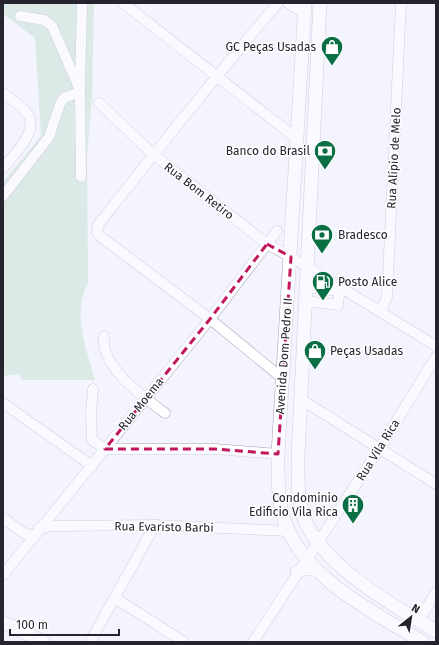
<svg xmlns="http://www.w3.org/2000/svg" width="439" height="645" viewBox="0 0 439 645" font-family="'Fira Sans',sans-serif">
  <rect width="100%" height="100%" fill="#f4f4ff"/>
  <!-- green -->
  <path fill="#bddec9" d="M3,3H94L92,97L87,156L88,283C72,314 86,348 95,380H23L18,374L3,376V182L41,136L35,38L3,14Z"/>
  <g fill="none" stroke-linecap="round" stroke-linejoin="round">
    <!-- minor casing -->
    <g stroke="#a1a1bb" stroke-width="11">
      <g id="minor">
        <polyline points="123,3 296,138"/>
        <path d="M278,3C216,76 157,150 98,225L97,232L100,236L210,319L282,378"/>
        <polyline points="288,3 304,13"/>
        <polyline points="20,16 44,20 52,26 80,90 81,177"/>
        <polyline points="80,87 82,3"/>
        <path d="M3,93C11,99 24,107 29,116C37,134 13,155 3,168"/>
        <polyline points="99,103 154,155 267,244 291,257 436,346"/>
        <polyline points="3,196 49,137 60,104 64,98 80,92"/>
        <polyline points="306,287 339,291"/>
        <polyline points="306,301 338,305 340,287"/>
        <polyline points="381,312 387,297 401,3"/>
        <path d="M104,336C100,367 143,397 165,413"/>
        <polyline points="93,389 91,413 92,440 105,449 215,449 278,454"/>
        <polyline points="302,400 436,484"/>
        <polyline points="3,403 92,466"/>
        <polyline points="3,518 25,534 34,535"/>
        <polyline points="39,528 52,526 155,525 288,531"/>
        <polyline points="3,575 210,319 277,231"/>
        <polyline points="115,598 184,642"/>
        <polyline points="419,620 436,592"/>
        <polyline points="90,642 155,525"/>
        <polyline points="253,642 379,449 436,357"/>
      </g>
    </g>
    <!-- major casing -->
    <g stroke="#a1a1bb" stroke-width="14">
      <g id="major">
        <path d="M305,3L278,454C278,479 277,508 289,532C313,583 377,614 423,642"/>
        <path d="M320,3L298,455C298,476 297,497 304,518C321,565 394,606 436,631"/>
        <polyline points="297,572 305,569 316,569"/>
        <polyline points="3,622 44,642"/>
      </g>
    </g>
    <!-- minor -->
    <use href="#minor" stroke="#fff" stroke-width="10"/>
    <!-- major -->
    <use href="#major" stroke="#fff" stroke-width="13"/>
  </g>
  <!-- marked area -->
  <path d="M0 0H439V645H0ZM267,244L291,257L278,454L215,449H105L210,319Z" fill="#f4f4ff" fill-opacity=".55" fill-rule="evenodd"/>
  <path fill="none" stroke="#c2185b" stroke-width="3" stroke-dasharray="8 5" stroke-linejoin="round" d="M267,244L291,257L278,454L215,449H105L210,319Z"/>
  <!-- icons -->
  <defs>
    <g id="shop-pin" transform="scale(1.15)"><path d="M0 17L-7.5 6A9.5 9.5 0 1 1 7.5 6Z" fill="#0b6f45" stroke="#fff"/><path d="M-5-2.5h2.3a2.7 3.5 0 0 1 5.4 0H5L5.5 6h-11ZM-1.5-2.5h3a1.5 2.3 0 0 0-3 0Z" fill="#fff"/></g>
    <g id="bank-pin" transform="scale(1.15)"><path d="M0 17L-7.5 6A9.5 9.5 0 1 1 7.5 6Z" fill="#0b6f45" stroke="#fff"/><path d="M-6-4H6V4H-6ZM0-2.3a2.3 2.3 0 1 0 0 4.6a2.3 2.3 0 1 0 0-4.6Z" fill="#fff"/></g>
    <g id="fuel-pin" transform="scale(1.15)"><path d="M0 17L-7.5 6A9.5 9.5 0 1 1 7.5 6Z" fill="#0b6f45" stroke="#fff"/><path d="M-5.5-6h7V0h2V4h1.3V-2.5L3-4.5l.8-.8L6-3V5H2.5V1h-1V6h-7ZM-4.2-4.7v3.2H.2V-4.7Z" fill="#fff"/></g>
    <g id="building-pin" transform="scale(1.15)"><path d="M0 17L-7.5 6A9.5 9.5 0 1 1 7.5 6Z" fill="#0b6f45" stroke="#fff"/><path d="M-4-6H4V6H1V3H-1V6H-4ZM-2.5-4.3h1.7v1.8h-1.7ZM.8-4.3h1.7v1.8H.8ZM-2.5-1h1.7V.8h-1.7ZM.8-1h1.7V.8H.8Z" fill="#fff"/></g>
  </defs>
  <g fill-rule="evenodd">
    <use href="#shop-pin" x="332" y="47"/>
    <use href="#bank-pin" x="325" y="151"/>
    <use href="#bank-pin" x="322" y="235"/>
    <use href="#fuel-pin" x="323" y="282"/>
    <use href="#shop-pin" x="315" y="351"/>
    <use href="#building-pin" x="353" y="505"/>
  </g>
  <g text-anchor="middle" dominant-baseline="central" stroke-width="3" stroke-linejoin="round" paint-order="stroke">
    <!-- poi labels -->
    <g font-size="12" fill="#25242f" stroke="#fff" text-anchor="end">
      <text x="316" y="47">GC Peças Usadas</text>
      <text x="310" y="151">Banco do Brasil</text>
      <text x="338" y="235" text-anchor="start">Bradesco</text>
      <text x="338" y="282" text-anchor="start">Posto Alice</text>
      <text x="330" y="351" text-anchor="start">Peças Usadas</text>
      <text x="338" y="498">Condominio<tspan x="338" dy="14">Edificio Vila Rica</tspan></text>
    </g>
    <!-- street labels -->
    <g font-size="12" fill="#25242f" stroke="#fff">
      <text transform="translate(394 158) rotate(-87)">Rua Alípio de Melo</text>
      <text transform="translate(199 191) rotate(38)">Rua Bom Retiro</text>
      <text transform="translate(284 356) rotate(-86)">Avenida Dom Pedro II</text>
      <text transform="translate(141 404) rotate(-51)">Rua Moema</text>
      <text transform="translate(378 450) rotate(-58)">Rua Vila Rica</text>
      <text transform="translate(164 527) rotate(1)">Rua Evaristo Barbi</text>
    </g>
  </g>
  <!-- border -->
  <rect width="439" height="645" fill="none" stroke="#25242f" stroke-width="8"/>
  <!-- north arrow -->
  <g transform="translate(411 617) rotate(30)" stroke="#ffffff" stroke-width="3" paint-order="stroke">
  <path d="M0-3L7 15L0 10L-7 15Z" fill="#25242f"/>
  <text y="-6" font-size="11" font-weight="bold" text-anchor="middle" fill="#25242f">N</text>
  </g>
  <!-- scale -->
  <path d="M10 629v6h109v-6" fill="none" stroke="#25242f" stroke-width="2"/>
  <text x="16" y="629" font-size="12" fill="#25242f" stroke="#ffffff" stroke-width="3" paint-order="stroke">100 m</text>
</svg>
